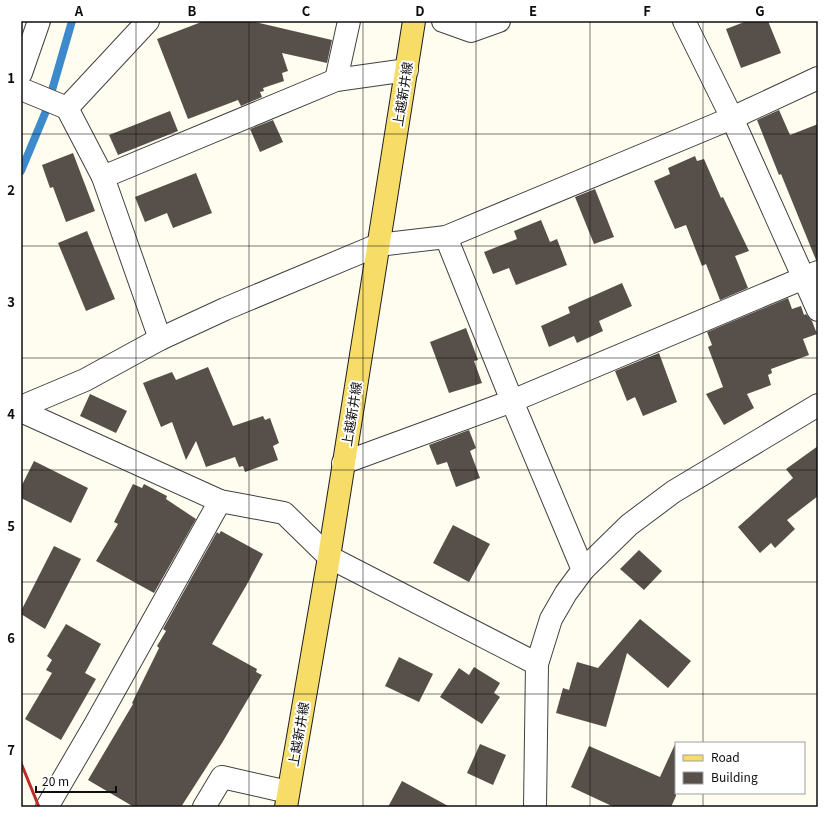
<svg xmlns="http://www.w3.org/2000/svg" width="839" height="828" viewBox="0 0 839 828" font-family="Georgia,'Noto Sans JP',serif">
  <rect width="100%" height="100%" fill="#fffdef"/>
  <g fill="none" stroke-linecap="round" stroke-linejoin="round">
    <!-- stream -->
    <polyline stroke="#3c89cc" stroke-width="8" points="21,171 46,111 72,21"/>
  </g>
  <!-- building -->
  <g fill="#57504a">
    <polygon points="204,21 251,21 332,40 327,63 282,53 288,71 282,73 284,81 263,88 264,91 260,92 262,97 241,106 238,100 188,119 157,39"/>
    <polygon points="747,21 768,21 781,53 741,68 726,29"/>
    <polygon points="779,110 790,135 818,124 818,260 816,260 781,174 779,175 757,120"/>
    <polygon points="170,111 178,131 118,155 109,135"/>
    <polygon points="273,120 283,142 260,152 250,129"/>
    <polygon points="73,153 95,211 66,222 53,187 50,188 42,165"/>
    <polygon points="695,156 697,161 704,159 721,198 723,197 749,251 735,256 748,288 720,300 706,264 702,266 686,225 675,229 654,181 670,174 668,168"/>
    <polygon points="196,173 212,213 173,228 167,213 145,222 135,197"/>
    <polygon points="595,189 614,237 594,244 575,197"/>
    <polygon points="541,220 550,242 557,239 567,265 516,285 509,268 493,274 484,252 517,239 514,231"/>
    <polygon points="87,231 115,299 86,311 58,243"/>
    <polygon points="622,283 632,306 599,321 603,331 577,343 574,336 549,347 541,326 570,313 568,307"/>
    <polygon points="788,298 792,309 801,306 804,315 806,314 812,321 817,334 803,339 809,355 771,369 772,373 768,375 771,385 747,394 754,408 724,425 706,394 723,387 708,347 712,345 707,332"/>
    <polygon points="466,328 478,360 474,361 482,383 449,393 430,342"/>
    <polygon points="659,353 677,402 643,416 635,397 627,401 615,371"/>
    <polygon points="208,367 233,426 263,416 265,420 270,418 279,443 273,446 278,460 245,472 243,466 239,467 235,457 206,467 196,441 186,460 172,422 161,427 143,383 172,372 176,380"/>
    <polygon points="90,394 127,411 116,433 80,416"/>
    <polygon points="469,430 476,448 470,451 480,478 456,487 447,462 437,465 429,445"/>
    <polygon points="818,446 818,496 787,520 795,529 775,548 771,543 760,553 738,527 793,478 786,469"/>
    <polygon points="34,461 88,488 71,523 21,498 21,487"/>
    <polygon points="133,484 142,488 144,484 167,496 166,499 196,519 154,593 96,561 118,524 114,522"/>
    <polygon points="453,525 490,544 469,582 433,563"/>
    <polygon points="221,531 263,554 246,586 212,644 257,669 256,672 262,675 222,743 181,807 134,807 88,780 133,704 132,703 159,648 157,646 166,631 163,629 217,532 219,534"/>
    <polygon points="54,546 81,559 45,629 21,614 21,611"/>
    <polygon points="639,550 662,571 644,590 620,569"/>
    <polygon points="640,619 691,661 668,688 627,653 606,727 556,713 563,688 569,690 577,662 598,668"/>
    <polygon points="66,624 101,644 85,673 96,679 61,740 25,719 52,673 46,670 52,660 47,656"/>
    <polygon points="399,657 433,674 419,702 385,686"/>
    <polygon points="474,667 500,683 494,693 500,697 482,724 440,697 459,668 469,675"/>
    <polygon points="676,742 676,796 671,807 614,807 571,787 589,746 660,777"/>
    <polygon points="480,744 506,755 493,785 467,773"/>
    <polygon points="402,781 450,807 388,807"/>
  </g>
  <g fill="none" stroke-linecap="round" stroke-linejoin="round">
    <!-- minor casing -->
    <g stroke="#414141" stroke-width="24">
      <g id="minor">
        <polyline points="443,21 471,31 499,21"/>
        <polyline points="684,21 732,118 818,310"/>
        <polyline points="21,73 39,21"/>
        <polyline points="336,80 349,21"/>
        <polyline points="21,89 67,108 148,21"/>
        <polyline points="67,108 103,177 336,80 407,70"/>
        <polyline points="103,177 160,339"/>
        <polyline points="446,237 512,401 583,570"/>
        <polyline points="21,407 85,380 160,339 225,309 378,245 446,237 732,118 818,78"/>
        <polyline points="21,411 220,501 284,513 329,557 537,664"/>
        <polyline points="343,463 512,401 818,272"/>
        <polyline points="47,807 96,723 220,501"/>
        <polyline points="204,807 222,777 288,792"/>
        <polyline points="535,807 537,664 551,619 566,593 583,570 629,525 673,492 818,405"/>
      </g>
    </g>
    <!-- major casing -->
    <g stroke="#1f1f1f" stroke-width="24">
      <polyline id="major" points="286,807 329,557 414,21"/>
    </g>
    <!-- minor -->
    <use href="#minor" stroke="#fff" stroke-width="22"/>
    <!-- major -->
    <use href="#major" stroke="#f7dd67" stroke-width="22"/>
    <!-- rail -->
    <polyline stroke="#bd2a27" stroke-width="3" points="21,763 39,807"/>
  </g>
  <!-- grid -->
  <path fill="none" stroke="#0e0e0e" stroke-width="1" stroke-opacity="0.55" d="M136,21V807M249,21V807M363,21V807M476,21V807M590,21V807M703,21V743M21,134H818M21,246H818M21,358H818M21,470H818M21,582H818M21,694H818M703,793V807"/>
  <g text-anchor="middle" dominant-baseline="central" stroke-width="4" stroke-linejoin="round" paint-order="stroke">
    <!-- street labels -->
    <g font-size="13" fill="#0e0e0e" stroke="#fff">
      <text transform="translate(402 94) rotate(-81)">上越新井線</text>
      <text transform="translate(351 414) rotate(-81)">上越新井線</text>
      <text transform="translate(298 734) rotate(-80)">上越新井線</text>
    </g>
  </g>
  <!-- border -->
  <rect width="839" height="828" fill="none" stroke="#ffffff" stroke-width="44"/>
  <!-- legend -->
  <rect x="675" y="742" width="130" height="52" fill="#ffffff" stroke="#9f9f9f"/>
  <rect x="683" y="755" width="20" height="6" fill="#f7dd67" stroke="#9f9f9f"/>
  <text x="711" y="762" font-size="12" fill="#0e0e0e">Road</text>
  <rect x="683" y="772" width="20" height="12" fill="#57504a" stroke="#9f9f9f"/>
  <text x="711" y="782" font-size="12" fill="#0e0e0e">Building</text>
  <!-- scale -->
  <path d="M36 786v6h80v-6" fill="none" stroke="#0e0e0e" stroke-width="2"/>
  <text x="42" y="786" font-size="12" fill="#0e0e0e" stroke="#ffffff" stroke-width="3" paint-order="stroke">20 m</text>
  <rect x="22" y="22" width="795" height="784" fill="none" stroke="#0e0e0e" stroke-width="1.5"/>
  <g font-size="13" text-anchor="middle" font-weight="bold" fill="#0e0e0e">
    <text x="79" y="16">A</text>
    <text x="192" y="16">B</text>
    <text x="306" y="16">C</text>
    <text x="420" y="16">D</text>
    <text x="533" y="16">E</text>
    <text x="647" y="16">F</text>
    <text x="760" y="16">G</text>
    <text x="11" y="83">1</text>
    <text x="11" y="195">2</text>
    <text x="11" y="307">3</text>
    <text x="11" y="419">4</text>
    <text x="11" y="531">5</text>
    <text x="11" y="643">6</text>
    <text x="11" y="755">7</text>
  </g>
</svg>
